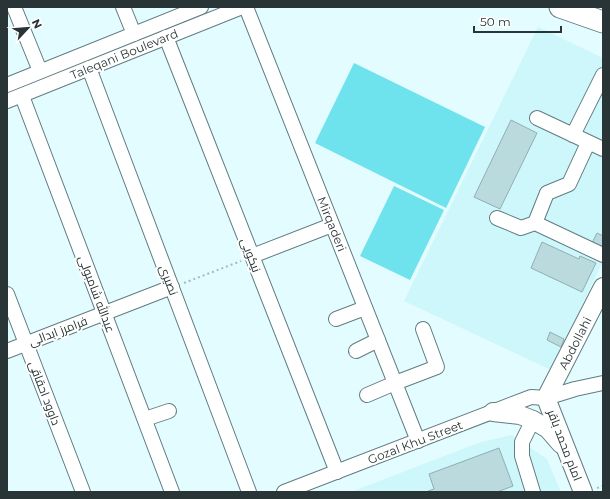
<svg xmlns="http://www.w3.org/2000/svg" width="610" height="499" viewBox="0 0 610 499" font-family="Montserrat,Cairo,sans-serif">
  <rect width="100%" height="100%" fill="#e3fcff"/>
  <!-- built -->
  <g fill="#cdf7fb">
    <polygon points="538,27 603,58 603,261 551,370 404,301"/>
    <polygon points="511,435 547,459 561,492 351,492 478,443"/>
  </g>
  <!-- green -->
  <g fill="#6ee2ed">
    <polygon points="354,63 485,127 446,208 315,143"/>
    <polygon points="394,186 444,210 410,280 360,256"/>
  </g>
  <!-- building -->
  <g fill="#bbdadd" stroke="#91afb2">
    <polygon points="511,120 537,133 500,209 474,197"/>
    <polygon points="597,233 603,236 603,251 591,245"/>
    <polygon points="542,242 579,259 580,256 596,263 582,292 531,268"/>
    <polygon points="550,332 564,339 561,347 547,340"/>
    <polygon points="499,448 513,486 497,492 429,492 428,491 434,489 429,474"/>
  </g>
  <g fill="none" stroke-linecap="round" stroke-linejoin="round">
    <!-- minor casing -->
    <g stroke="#607d80" stroke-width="16">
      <g id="minor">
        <polyline points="14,7 40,71"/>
        <polyline points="123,7 134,34"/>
        <polyline points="246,7 418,441"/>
        <polyline points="166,37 337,472"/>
        <polyline points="89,68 249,492"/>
        <polyline points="7,85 201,7"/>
        <polyline points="22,96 172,492"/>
        <polyline points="7,101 242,7"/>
        <polyline points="537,118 603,149"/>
        <polyline points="573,135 603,75"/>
        <polyline points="497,218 521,228 535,223 603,255"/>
        <polyline points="535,223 547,193 569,184 588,143"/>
        <polyline points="252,256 332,225"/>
        <polyline points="7,294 83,492"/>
        <polyline points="336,319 365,308"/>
        <polyline points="7,351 172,287"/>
        <polyline points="356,351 378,340"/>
        <polyline points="367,395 395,383 437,367 423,329"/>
        <polyline points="145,419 169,411"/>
        <polyline points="284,492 531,397 546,398 575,389 603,383"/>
        <polyline points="533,492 522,456 522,442 533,420"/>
      </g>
    </g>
    <!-- major casing -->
    <g stroke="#607d80" stroke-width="20">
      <g id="major">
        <polyline points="493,412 520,415 533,420 548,429 561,444"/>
        <polyline points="583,492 546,398 603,287"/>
      </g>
    </g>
    <!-- highway casing -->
    <g stroke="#607d80" stroke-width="23">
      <polyline id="highway" points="560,7 603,22"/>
    </g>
    <!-- path -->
    <g stroke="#a5babc" stroke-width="2" stroke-dasharray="2 3" stroke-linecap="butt">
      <polyline points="184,283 241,261"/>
      <polyline points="597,488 603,486"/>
    </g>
    <!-- minor -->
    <use href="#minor" stroke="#fff" stroke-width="14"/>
    <!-- major -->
    <use href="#major" stroke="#fff" stroke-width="18"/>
    <!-- highway -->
    <use href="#highway" stroke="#fff" stroke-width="21"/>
  </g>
  <g text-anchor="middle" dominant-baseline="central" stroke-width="4" stroke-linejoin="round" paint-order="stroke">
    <!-- street labels -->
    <g font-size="12" fill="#283435" stroke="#fff">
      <text transform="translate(124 54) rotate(-22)">Taleqani Boulevard</text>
      <text transform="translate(332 224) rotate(68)">Mirqaderi</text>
      <text transform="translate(251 255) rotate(69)">نیکویی</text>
      <text transform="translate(169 280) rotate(69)">نصیری</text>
      <text transform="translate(97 294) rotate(69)">عبدالله شامبولی</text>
      <text transform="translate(58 331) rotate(-21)">فرامرز ابدالی</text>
      <text transform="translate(575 343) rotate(-63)">Abdollahi</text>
      <text transform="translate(45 393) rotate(69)">داوود احقاقی</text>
      <text transform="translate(415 442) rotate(-21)">Gozal Khu Street</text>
      <text transform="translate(565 445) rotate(69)">امام محمد باقر</text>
    </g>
  </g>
  <!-- border -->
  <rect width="610" height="499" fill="none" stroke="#283435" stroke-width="16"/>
  <!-- north arrow -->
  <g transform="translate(28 28) rotate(64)" stroke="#ffffff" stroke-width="3" paint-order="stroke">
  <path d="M0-3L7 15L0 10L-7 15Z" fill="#283435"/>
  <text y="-6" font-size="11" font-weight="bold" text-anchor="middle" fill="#283435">N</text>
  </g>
  <!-- scale -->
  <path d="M474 26v6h87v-6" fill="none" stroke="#283435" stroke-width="2"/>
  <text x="480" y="26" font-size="12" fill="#283435" stroke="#ffffff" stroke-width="3" paint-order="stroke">50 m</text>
</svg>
